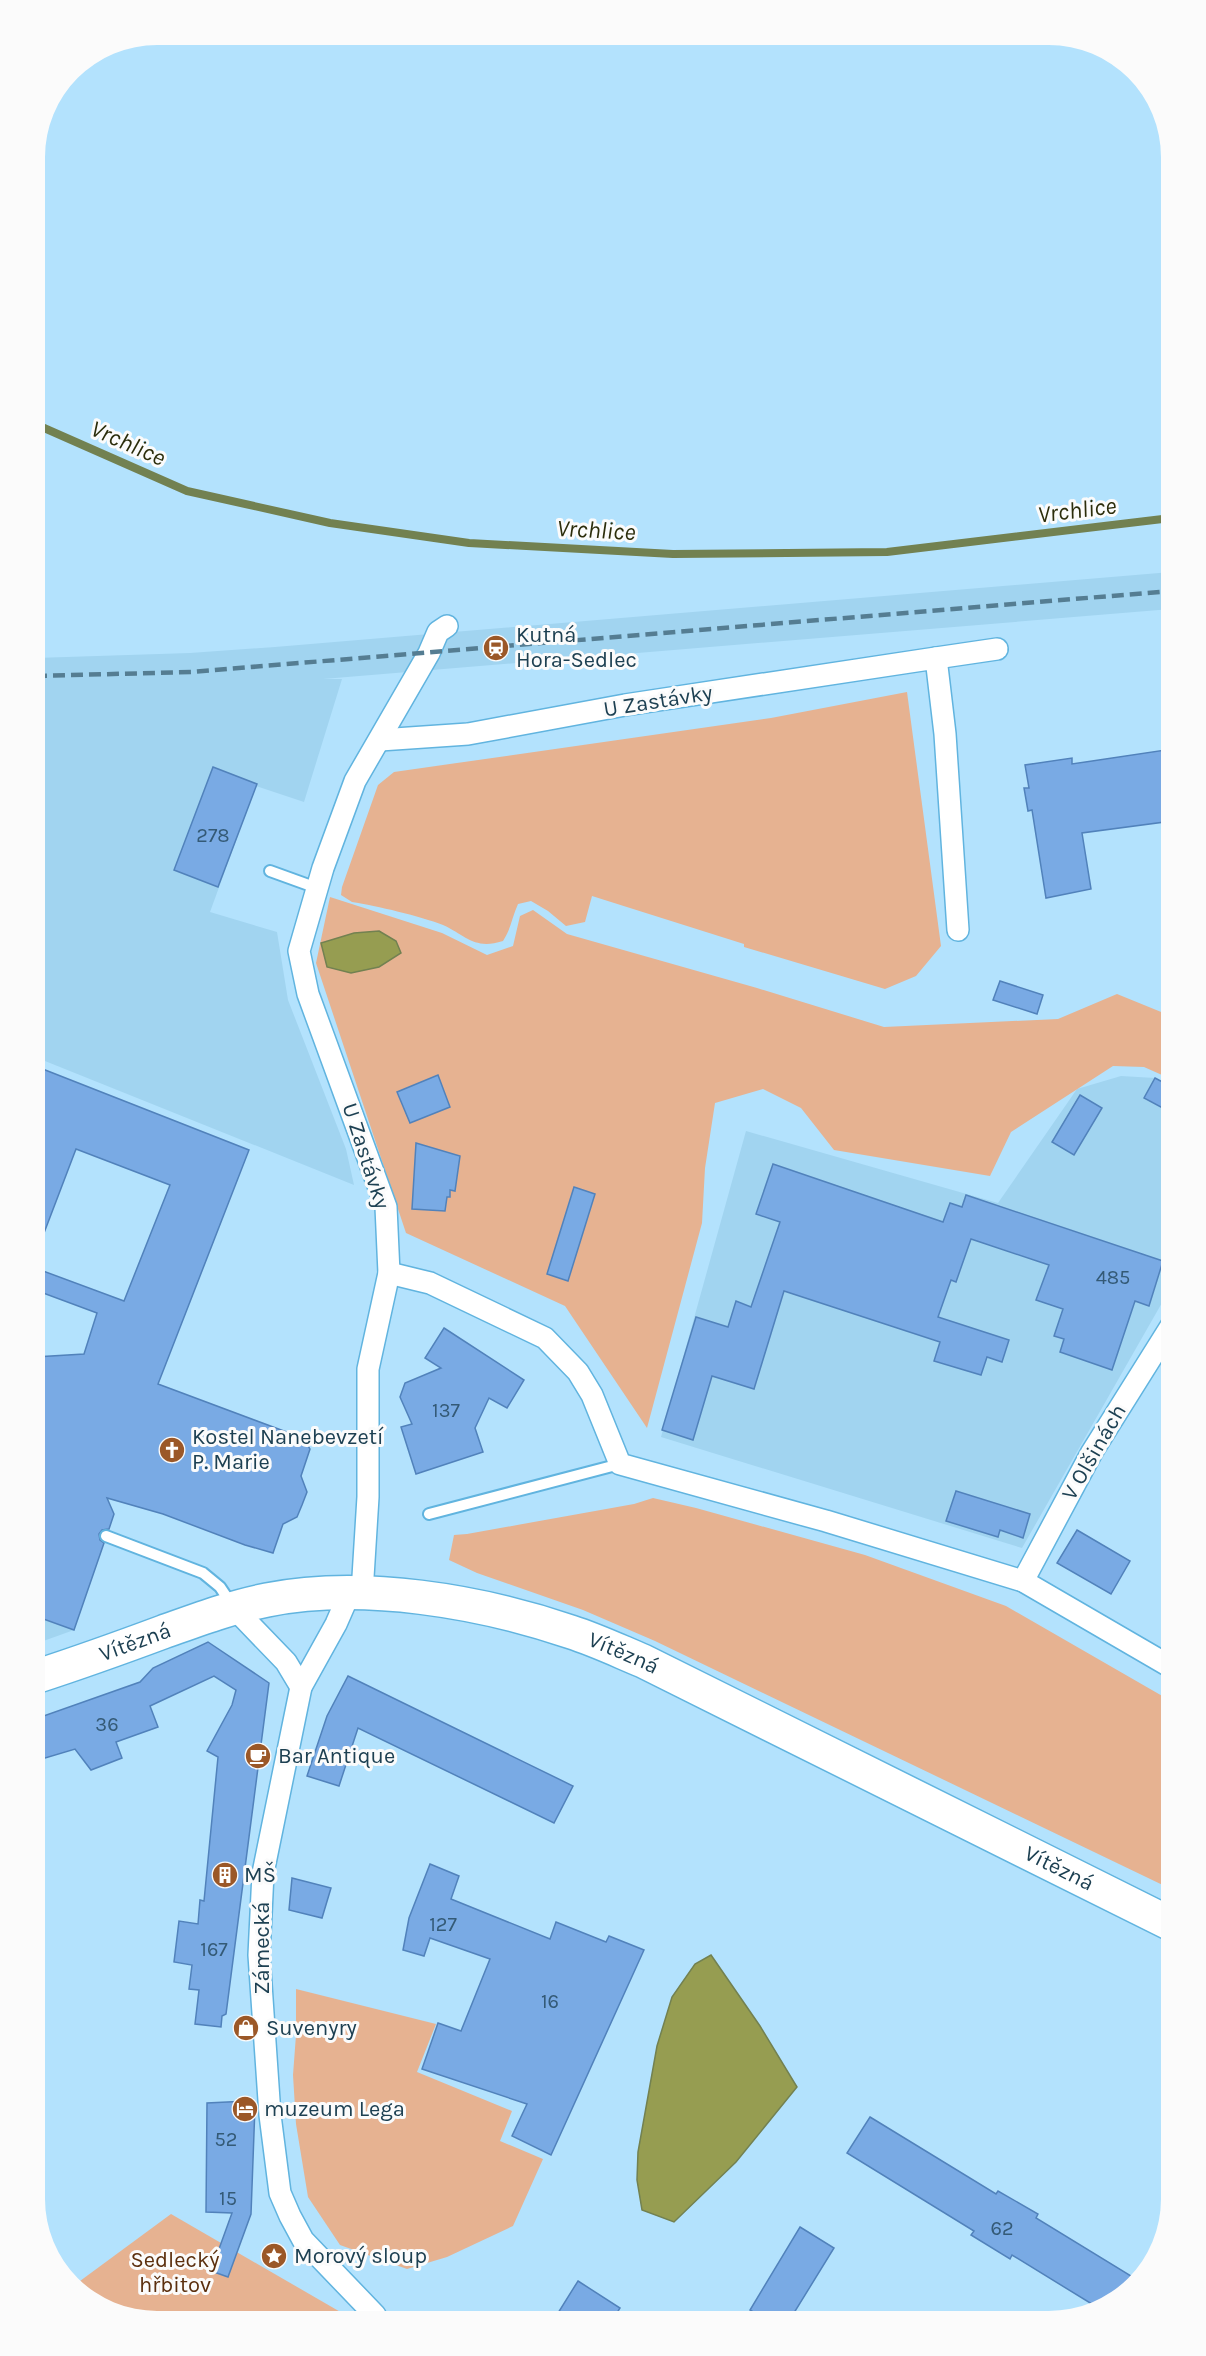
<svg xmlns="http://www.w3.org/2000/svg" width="1206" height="2356" viewBox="0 0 1206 2356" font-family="Karla,sans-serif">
  <rect width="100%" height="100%" fill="#b3e2fd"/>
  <!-- built -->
  <g fill="#a1d4f0">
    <polygon points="1171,572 1171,609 323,679 342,679 304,802 256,786 210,912 277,932 288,1000 346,1149 354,1185 35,1057 35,658 190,653 275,647"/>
    <polygon points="1121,1076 1155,1078 1171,1087 1171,1287 1022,1548 661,1437 746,1131 998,1203 1077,1089"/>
    <polygon points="35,1615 74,1630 35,1644"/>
  </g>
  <!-- green -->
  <g fill="#e6b291">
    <path d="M907,692L941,946L916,976L885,989L744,947V944L592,896L585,922L566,926L548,911L531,901L518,904C512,917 511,929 503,941C474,950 467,936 443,925C420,916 377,906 352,902L341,895L342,887L378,785L394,772L771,718Z"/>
    <polygon points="330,897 442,933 487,955 513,946 520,916 533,910 567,934 757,988 884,1027 1058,1019 1117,994 1171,1016 1171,1079 1144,1067 1113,1066 1011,1132 990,1176 834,1150 801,1108 763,1089 715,1103 705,1168 702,1223 647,1428 565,1306 406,1233 316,963"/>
    <polygon points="653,1498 696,1508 865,1555 1006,1606 1171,1701 1171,1889 655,1641 583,1610 477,1573 449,1560 454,1535 467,1534 634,1504"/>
    <polygon points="296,1989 436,2024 417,2072 512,2111 500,2141 543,2159 513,2226 447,2257 407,2269 340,2245 308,2197 296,2124 293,2075 296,2035"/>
    <polygon points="171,2214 356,2321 149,2321 83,2296 80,2281"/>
  </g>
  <!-- water -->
  <g fill="#969d51" stroke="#728151" stroke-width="1.5">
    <polygon points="379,931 396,941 401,953 379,967 351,973 327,967 321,943 354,933"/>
    <polygon points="711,1955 760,2026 797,2087 736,2162 674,2222 642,2210 637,2180 638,2152 657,2046 672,1997 695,1964"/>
  </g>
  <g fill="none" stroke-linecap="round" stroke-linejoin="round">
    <!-- stream -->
    <polyline stroke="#728151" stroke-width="8" points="35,424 187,491 330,523 469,543 673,554 887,552 1171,518"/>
  </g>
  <!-- building -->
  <g fill="#79aae4" stroke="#5182bb" stroke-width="1.5">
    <polygon points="1172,749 1172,821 1082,833 1091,889 1046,898 1032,810 1028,811 1024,788 1029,788 1025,765 1072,758 1072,764"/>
    <polygon points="213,767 257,784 218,887 174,870"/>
    <polygon points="1000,981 1043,995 1037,1014 993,1000"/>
    <polygon points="35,1066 249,1150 158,1384 308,1440 307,1444 310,1449 301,1476 307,1492 302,1505 297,1517 283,1524 273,1553 245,1545 163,1514 107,1498 114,1514 109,1529 102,1530 99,1534 100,1540 104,1543 74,1630 35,1616 35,1357 84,1354 97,1313 35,1290 35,1268 124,1301 170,1185 76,1149 36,1254 35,1254"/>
    <polygon points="438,1075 450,1107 410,1123 397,1092"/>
    <polygon points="1155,1078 1172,1087 1172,1113 1144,1098"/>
    <polygon points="1080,1095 1102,1108 1074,1155 1052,1142"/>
    <polygon points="416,1143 460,1156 455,1191 450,1190 450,1197 447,1197 445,1211 412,1209"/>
    <polygon points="773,1164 943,1222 950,1203 962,1207 966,1195 1163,1261 1149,1306 1135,1301 1112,1370 1060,1352 1064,1339 1054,1336 1063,1309 1036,1300 1049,1265 971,1239 956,1282 951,1280 938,1317 1009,1340 1002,1362 987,1357 981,1375 934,1361 940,1342 784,1291 754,1389 712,1376 693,1440 662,1430 696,1317 728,1327 736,1301 751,1307 780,1222 756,1214"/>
    <polygon points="574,1187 595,1194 568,1281 547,1274"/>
    <polygon points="444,1328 524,1380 507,1408 489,1398 475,1428 483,1452 416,1474 401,1427 412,1424 400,1397 405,1383 441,1368 425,1358"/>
    <polygon points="956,1491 1030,1514 1023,1538 1000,1530 998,1537 946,1521"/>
    <polygon points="1077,1530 1130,1561 1111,1594 1057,1563"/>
    <polygon points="208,1642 269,1683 226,2014 222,2016 221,2027 195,2024 199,1990 189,1989 192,1965 174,1962 179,1921 198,1924 200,1900 204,1901 218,1757 207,1751 232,1705 236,1690 214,1676 150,1706 158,1727 116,1742 122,1758 91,1770 75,1749 35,1761 35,1719 140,1682 153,1668"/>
    <polygon points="348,1676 573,1786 554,1823 358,1728 339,1786 307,1776 327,1716"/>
    <polygon points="430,1864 459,1876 451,1899 550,1939 556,1922 606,1942 609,1936 644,1950 551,2155 512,2136 527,2104 422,2069 438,2023 461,2031 490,1959 430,1938 424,1956 403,1950 409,1918"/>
    <polygon points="292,1878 331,1888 322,1918 289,1910"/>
    <polygon points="248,2101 255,2106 251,2214 228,2277 211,2271 232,2213 206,2212 207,2103"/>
    <polygon points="870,2117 996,2194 998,2191 1038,2214 1036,2218 1136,2279 1100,2309 1012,2255 1010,2259 971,2235 974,2231 847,2153"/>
    <polygon points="800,2227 834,2248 789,2321 768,2321 750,2310"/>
    <polygon points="578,2281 620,2308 612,2321 553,2321"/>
  </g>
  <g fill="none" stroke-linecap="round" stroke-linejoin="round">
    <!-- service casing -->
    <g stroke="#61b4df" stroke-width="14">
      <g id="service">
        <polyline points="270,871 317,888"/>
        <polyline points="429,1514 620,1464"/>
        <polyline points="106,1536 203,1573 220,1587 232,1605"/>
      </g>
    </g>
    <!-- minor casing -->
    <g stroke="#61b4df" stroke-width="24">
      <g id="minor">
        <polyline points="936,658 997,649"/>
        <polyline points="380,740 468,734 625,705 936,658 945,734 958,930"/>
        <polyline points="389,1273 430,1283 545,1338 578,1372 592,1395 620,1464 826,1521 1023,1581 1171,1667"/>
        <polyline points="1023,1581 1092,1452 1171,1326"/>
        <polyline points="350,1592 336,1624 301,1687 263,1873 259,1955 270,2115 280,2193 290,2216 303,2240 375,2315 378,2321"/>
        <polyline points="362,1593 368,1497 368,1369 389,1273 386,1207 308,994 299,951 323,868 355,781 429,653 438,632 447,626"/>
        <polyline points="234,1608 286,1662 301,1687"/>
      </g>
    </g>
    <!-- primary casing -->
    <g stroke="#61b4df" stroke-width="36">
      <g id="primary">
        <path id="s1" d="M35,1677C78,1663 120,1648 163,1632C197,1620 231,1607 267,1600C362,1581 480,1601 571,1632C596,1640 619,1651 643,1661L1171,1924"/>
      </g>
    </g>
    <!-- service -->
    <use href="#service" stroke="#fff" stroke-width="10"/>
    <!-- minor -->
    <use href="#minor" stroke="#fff" stroke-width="21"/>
    <!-- primary -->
    <use href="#primary" stroke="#fff" stroke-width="33"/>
    <!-- rail -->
    <polyline stroke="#557d92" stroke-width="4.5" stroke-dasharray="12 6" stroke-linecap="butt" points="35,676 191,672 1171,591"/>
  </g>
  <!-- icons -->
  <defs>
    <g id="station-disc" transform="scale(1.35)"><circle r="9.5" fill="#9b5828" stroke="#fbfbfb"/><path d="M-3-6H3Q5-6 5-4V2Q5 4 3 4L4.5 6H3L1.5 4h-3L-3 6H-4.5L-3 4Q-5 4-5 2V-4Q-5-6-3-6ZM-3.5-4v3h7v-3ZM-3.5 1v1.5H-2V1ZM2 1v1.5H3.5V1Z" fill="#fff"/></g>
    <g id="church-disc" transform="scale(1.35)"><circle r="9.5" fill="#9b5828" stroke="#fbfbfb"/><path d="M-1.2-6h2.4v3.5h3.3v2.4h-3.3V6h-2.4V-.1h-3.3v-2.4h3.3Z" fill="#fff"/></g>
    <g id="cafe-disc" transform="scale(1.35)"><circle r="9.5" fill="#9b5828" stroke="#fbfbfb"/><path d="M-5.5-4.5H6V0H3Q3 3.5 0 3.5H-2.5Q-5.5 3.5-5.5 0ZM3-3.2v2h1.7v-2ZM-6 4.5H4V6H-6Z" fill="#fff"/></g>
    <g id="building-disc" transform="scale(1.35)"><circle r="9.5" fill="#9b5828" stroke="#fbfbfb"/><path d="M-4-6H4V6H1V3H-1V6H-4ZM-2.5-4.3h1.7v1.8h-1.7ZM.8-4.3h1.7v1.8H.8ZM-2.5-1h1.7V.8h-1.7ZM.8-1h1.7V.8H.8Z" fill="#fff"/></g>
    <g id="shop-disc" transform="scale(1.35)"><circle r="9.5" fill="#9b5828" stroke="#fbfbfb"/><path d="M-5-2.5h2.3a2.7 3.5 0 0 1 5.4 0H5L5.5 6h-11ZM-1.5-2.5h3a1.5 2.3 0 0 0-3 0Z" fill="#fff"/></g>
    <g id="hotel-disc" transform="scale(1.35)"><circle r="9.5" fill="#9b5828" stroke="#fbfbfb"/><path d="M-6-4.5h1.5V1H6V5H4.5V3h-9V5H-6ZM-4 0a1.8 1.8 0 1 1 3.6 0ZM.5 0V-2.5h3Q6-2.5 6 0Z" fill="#fff"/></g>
    <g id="sight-disc" transform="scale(1.35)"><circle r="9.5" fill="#9b5828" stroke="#fbfbfb"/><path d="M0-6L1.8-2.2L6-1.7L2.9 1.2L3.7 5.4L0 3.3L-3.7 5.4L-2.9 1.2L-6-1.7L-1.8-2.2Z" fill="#fff"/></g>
  </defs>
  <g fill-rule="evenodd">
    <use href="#station-disc" x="496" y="648"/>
    <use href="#church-disc" x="172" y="1450"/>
    <use href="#cafe-disc" x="258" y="1756"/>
    <use href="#building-disc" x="225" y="1875"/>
    <use href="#shop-disc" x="246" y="2028"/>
    <use href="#hotel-disc" x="245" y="2109"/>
    <use href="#sight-disc" x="274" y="2256"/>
  </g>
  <g text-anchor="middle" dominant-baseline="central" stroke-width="6" stroke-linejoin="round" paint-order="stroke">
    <!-- number labels -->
    <g font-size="20" fill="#345a76">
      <text x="213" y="835">278</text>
      <text x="1113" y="1277">485</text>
      <text x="446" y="1410">137</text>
      <text x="107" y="1724">36</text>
      <text x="443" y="1924">127</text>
      <text x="214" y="1949">167</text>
      <text x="550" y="2001">16</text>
      <text x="226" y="2139">52</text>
      <text x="228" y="2198">15</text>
      <text x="1002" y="2228">62</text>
    </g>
    <!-- poi labels -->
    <g font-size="22" fill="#1d4052" stroke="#fbfbfb" text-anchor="start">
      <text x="516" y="635">Kutná<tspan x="516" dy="25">Hora-Sedlec</tspan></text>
      <text x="192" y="1437">Kostel Nanebevzetí<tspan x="192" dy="25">P. Marie</tspan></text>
      <text x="278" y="1756">Bar Antique</text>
      <text x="244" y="1875">MŠ</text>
      <text x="266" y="2028">Suvenyry</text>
      <text x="264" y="2109">muzeum Lega</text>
      <text x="294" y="2256">Morový sloup</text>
    </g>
    <!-- street labels -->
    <g font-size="22" fill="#1d4052" stroke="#fbfbfb">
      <text transform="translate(658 701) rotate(-9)">U Zastávky</text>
      <text transform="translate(366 1156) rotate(72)">U Zastávky</text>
      <text transform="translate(1094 1452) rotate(-60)">V Olšinách</text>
      <text stroke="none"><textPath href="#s1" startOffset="106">Vítězná</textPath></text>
      <text stroke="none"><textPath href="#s1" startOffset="610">Vítězná</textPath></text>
      <text stroke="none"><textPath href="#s1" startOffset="1096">Vítězná</textPath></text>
      <text transform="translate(262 1948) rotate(-90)">Zámecká</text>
    </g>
    <!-- park labels -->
    <g font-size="22" fill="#5b2f0e" stroke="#fbfbfb">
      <text x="175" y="2260">Sedlecký<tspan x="175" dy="25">hřbitov</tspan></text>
    </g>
    <!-- water labels -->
    <g font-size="24" font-style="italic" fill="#2b2d0b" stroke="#fbfbfb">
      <text transform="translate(128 443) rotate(24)">Vrchlice</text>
      <text transform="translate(1077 510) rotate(-7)">Vrchlice</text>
      <text transform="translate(596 530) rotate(3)">Vrchlice</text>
    </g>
  </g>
  <!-- crop -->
  <path d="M0 0H1206V2356H0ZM157 45H1049A112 112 0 0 1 1161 157V2199A112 112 0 0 1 1049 2311H157A112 112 0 0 1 45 2199V157A112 112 0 0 1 157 45Z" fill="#fbfbfb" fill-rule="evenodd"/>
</svg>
